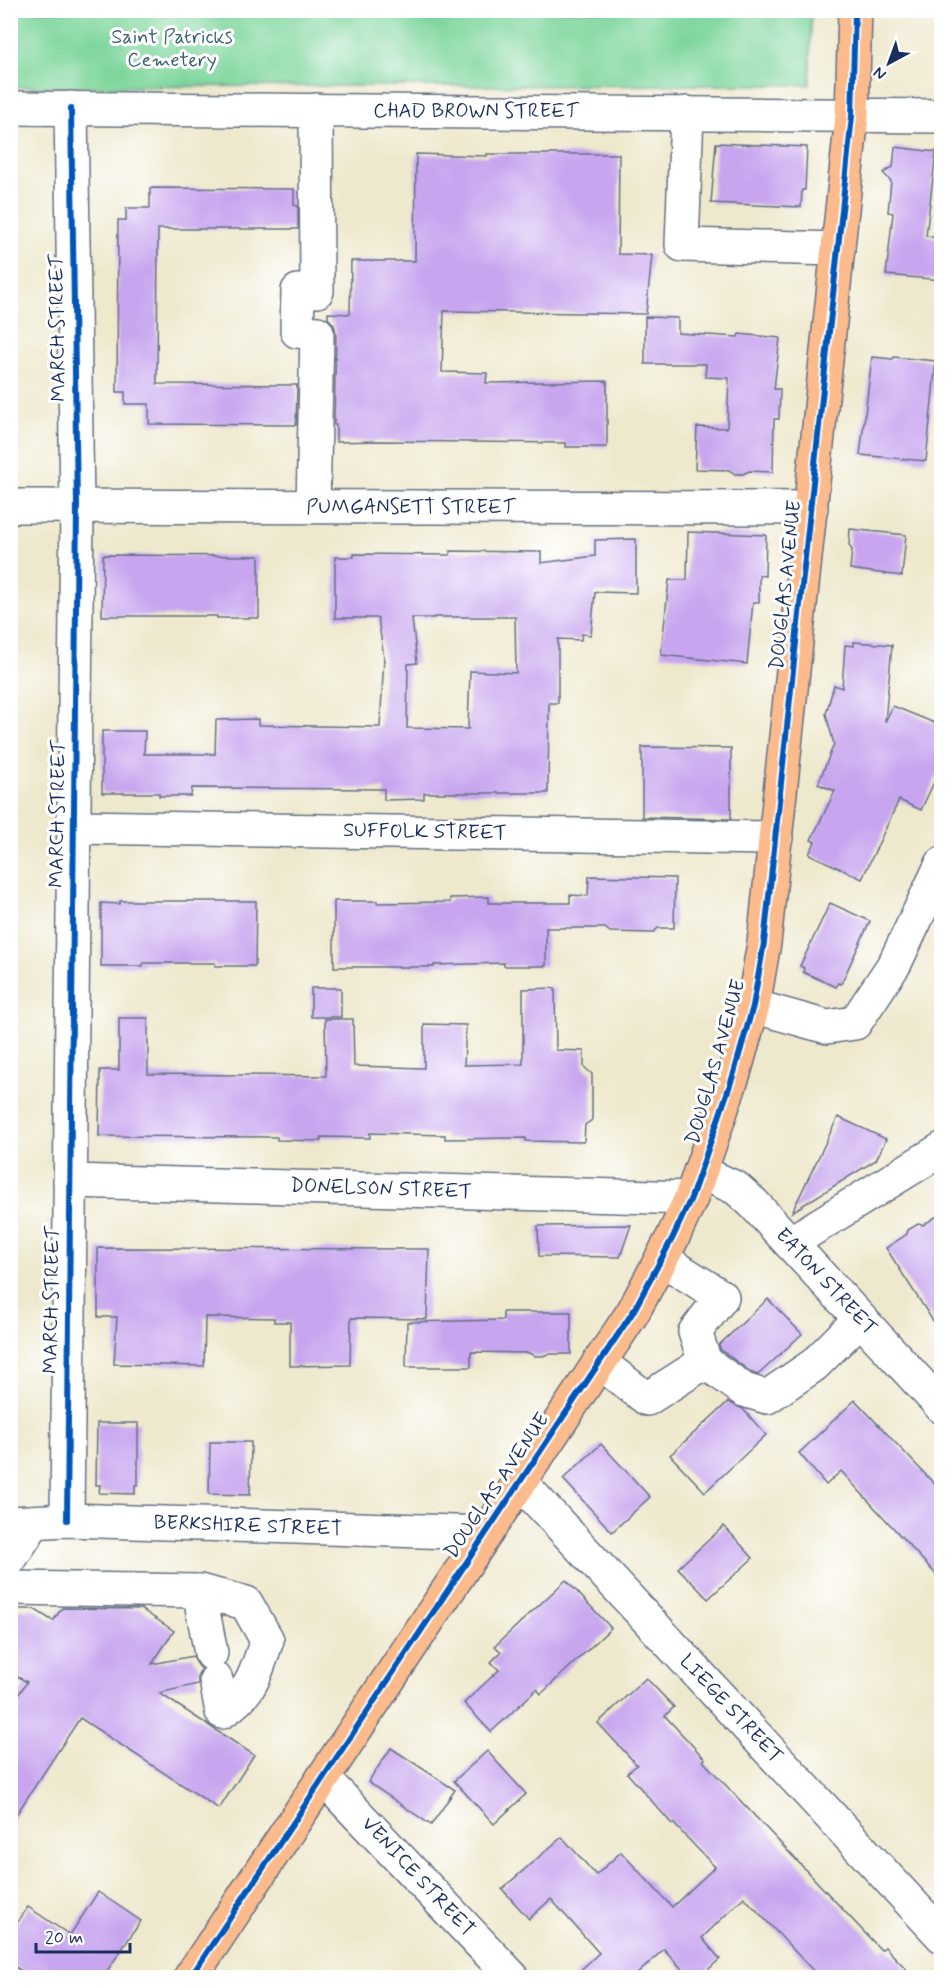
<svg xmlns="http://www.w3.org/2000/svg" width="952" height="1988" viewBox="0 0 952 1988" font-family="Mynerve,sans-serif">
  <rect width="100%" height="100%" fill="#fff"/>
  <filter id="ink" filterUnits="userSpaceOnUse"><feTurbulence type="fractalNoise" baseFrequency=".0167" numOctaves="2"/><feDisplacementMap in="SourceGraphic" scale="12" xChannelSelector="R" yChannelSelector="G"/><feConvolveMatrix kernelMatrix="1 2 1 2 8 2 1 2 1" color-interpolation-filters="sRGB"/></filter>
  <filter id="wash" filterUnits="userSpaceOnUse"><feTurbulence type="fractalNoise" baseFrequency=".008" numOctaves="4" result="noise"/><feDisplacementMap in="SourceGraphic" scale="24" xChannelSelector="R" yChannelSelector="G"/><feGaussianBlur stdDeviation="1.35" result="paint"/><feColorMatrix in="noise" values="0 0 0 0 0 0 0 0 0 0 0 0 0 0 0 0 0 1.4 0 .05"/><feComposite in="paint" operator="in"/></filter>
  <g filter="url(#wash)">
    <rect width="100%" height="100%" fill="#eee8cc"/>
    <!-- green -->
    <polygon fill="#7ed69c" stroke="#4c827d" stroke-width="1.5" points="10,11 811,11 810,85 11,87"/>
    <g id="blocks">
      <!-- building -->
      <g fill="#c7a6ef" fill-rule="evenodd">
        <polygon points="716,143 807,147 805,190 802,190 801,207 711,203"/>
        <polygon points="895,147 936,152 926,236 942,238 942,280 886,275 893,213 888,212 891,181 883,173 893,167"/>
        <polygon points="416,154 487,156 487,154 619,154 618,254 652,255 646,314 444,311 442,372 487,373 486,383 607,381 607,447 566,447 566,443 377,441 336,442 336,425 334,425 336,333 334,325 328,318 328,313 350,314 351,261 415,261"/>
        <polygon points="150,188 294,189 294,205 298,206 298,229 158,229 157,384 297,385 296,425 149,424 149,404 125,404 125,392 117,392 118,220 126,220 126,208 150,208"/>
        <polygon points="645,317 678,318 678,333 738,337 739,334 780,338 774,389 780,389 779,419 774,419 773,472 749,471 743,474 735,474 729,470 695,469 697,427 727,428 729,378 705,377 706,364 645,364"/>
        <polygon points="872,357 893,359 894,357 936,361 926,461 860,455"/>
        <polygon points="850,529 906,535 902,576 850,569 852,550 849,545"/>
        <polygon points="688,532 766,535 765,576 759,575 759,602 753,602 747,664 661,655 669,580 687,580"/>
        <path d="M636,539V593L595,592L591,635L582,634L581,640L558,639V703H549L548,793H424V799L384,800V789L192,788L191,796H159V793H102V731H145L144,754H215L216,720L258,719V725L380,727L384,658L378,618H335V557H354V554L450,555V551L541,552V563L595,556V540ZM434,617H515L516,673L470,671L468,729L407,728L408,664L417,663L412,618H434Z"/>
        <polygon points="103,555 259,556 259,618 217,618 217,616 102,616"/>
        <polygon points="854,642 892,645 885,722 893,706 942,726 942,765 921,810 899,800 862,879 809,854 815,842 811,840 835,791 818,784 834,744 826,714 834,685 842,688 845,645 854,646"/>
        <polygon points="642,747 731,748 731,819 642,817"/>
        <polygon points="589,876 675,878 674,928 658,928 653,933 610,932 605,928 546,928 546,966 504,966 504,963 434,965 434,967 334,967 334,901 377,901 377,903 450,902 450,898 489,897 489,903 570,903 570,895 588,896"/>
        <polygon points="120,901 256,901 255,966 215,966 215,963 143,963 143,966 101,966 101,903 120,904"/>
        <polygon points="830,903 870,921 841,984 838,983 836,987 803,972 804,968 800,966"/>
        <rect x="311" y="988" width="30" height="29"/>
        <polygon points="555,988 556,1050 584,1051 584,1067 592,1074 592,1120 585,1125 584,1142 526,1141 526,1138 445,1139 445,1135 370,1133 370,1138 321,1137 321,1141 277,1140 277,1137 99,1136 100,1070 119,1070 119,1018 148,1018 148,1074 326,1076 325,1019 353,1019 354,1066 424,1068 424,1024 466,1025 464,1065 523,1064 523,989"/>
        <polygon points="838,1117 886,1139 876,1160 792,1212"/>
        <polygon points="942,1213 942,1335 886,1248 907,1234 908,1230 918,1224 923,1225"/>
        <polygon points="631,1225 620,1257 539,1256 538,1226"/>
        <polygon points="98,1248 429,1249 427,1319 351,1318 350,1365 290,1366 290,1322 274,1322 274,1318 205,1317 204,1366 114,1364 117,1317 98,1317"/>
        <polygon points="768,1299 802,1334 758,1375 752,1373 721,1350 719,1345"/>
        <polygon points="503,1312 571,1312 571,1354 548,1354 543,1356 534,1356 529,1353 471,1352 471,1367 406,1367 407,1322 503,1320"/>
        <polygon points="855,1400 942,1492 942,1581 841,1471 826,1485 799,1453"/>
        <polygon points="728,1402 743,1409 766,1435 705,1492 670,1455"/>
        <polygon points="97,1423 138,1423 138,1485 135,1485 135,1494 99,1493 100,1485 96,1485"/>
        <polygon points="210,1442 251,1442 250,1495 209,1494"/>
        <polygon points="601,1444 650,1497 612,1532 563,1479"/>
        <polygon points="724,1526 753,1558 708,1599 678,1568"/>
        <polygon points="566,1580 611,1628 541,1694 537,1689 491,1732 464,1703 499,1670 491,1662 501,1652 495,1646"/>
        <polygon points="62,1608 141,1609 174,1631 152,1664 193,1656 197,1665 202,1669 198,1674 198,1684 159,1693 254,1755 219,1809 80,1718 10,1824 10,1707 27,1682 10,1672 10,1609 34,1609 53,1621"/>
        <polygon points="646,1678 674,1707 665,1716 705,1759 703,1761 881,1950 885,1947 914,1977 819,1977 744,1897 702,1938 720,1959 700,1977 689,1977 664,1949 634,1977 573,1977 599,1953 551,1899 529,1919 502,1889 562,1837 596,1875 621,1852 672,1907 715,1867 673,1823 672,1824 627,1773 637,1765 598,1723"/>
        <polygon points="391,1748 455,1790 431,1825 368,1782"/>
        <polygon points="487,1751 526,1794 494,1824 454,1781"/>
        <polygon points="98,1892 141,1921 103,1977 31,1977 10,1964 10,1933 28,1907 70,1935"/>
      </g>
    </g>
  </g>
  <g filter="url(#ink)">
    <use href="#blocks" fill-opacity="0" stroke="#657084" stroke-width="1.5"/>
    <g fill="none" stroke-linecap="round" stroke-linejoin="round">
      <!-- minor casing -->
      <g stroke="#657084" stroke-width="36">
        <g id="minor">
          <polyline points="10,108 942,116"/>
          <polyline points="687,113 682,245 838,249"/>
          <polyline points="10,506 811,508"/>
          <polyline points="313,506 317,333 297,331 298,291 317,291 316,110"/>
          <polyline points="74,827 776,838"/>
          <polyline points="753,1006 827,1027 855,1023 895,963 942,864"/>
          <polyline points="700,1172 736,1188 753,1203 942,1407"/>
          <polyline points="70,1181 691,1198"/>
          <polyline points="790,1243 942,1149"/>
          <polyline points="662,1259 722,1297 695,1332 705,1362 744,1390 767,1397 814,1365 860,1319"/>
          <polyline points="599,1362 647,1399 705,1362"/>
          <polyline points="520,1482 942,1936"/>
          <polyline points="67,1520 77,505 71,108"/>
          <polyline points="10,1523 67,1520 486,1533"/>
          <polyline points="10,1559 34,1522"/>
          <path d="M10,1588L199,1591L246,1603L267,1640C255,1674 254,1690 222,1712L216,1680"/>
          <polyline points="199,1591 211,1653"/>
          <polyline points="323,1778 513,1978"/>
        </g>
      </g>
      <!-- major casing -->
      <g stroke="#657084" stroke-width="36">
        <polyline id="major" points="190,1978 633,1312 673,1237 691,1198 706,1155 734,1073 753,1006 764,943 852,116 855,10"/>
      </g>
      <!-- minor -->
      <use href="#minor" stroke="#fff" stroke-width="33"/>
      <!-- major -->
      <use href="#major" stroke="#fbbb8c" stroke-width="33"/>
      <!-- cycleway casing -->
      <g stroke="#fff" stroke-width="10">
        <g id="cycleway">
          <polyline points="67,1520 77,505 71,108"/>
          <polyline points="190,1978 633,1312 673,1237 691,1198 706,1155 734,1073 753,1006 764,943 852,116 855,10"/>
        </g>
      </g>
      <!-- cycleway -->
      <use href="#cycleway" stroke="#0057b8" stroke-width="6"/>
    </g>
  </g>
  <g text-anchor="middle" dominant-baseline="central" stroke-width="6" stroke-linejoin="round" paint-order="stroke">
    <!-- park labels -->
    <g font-size="20" fill="#396171" stroke="#fff">
      <text x="172" y="37">Saint Patricks<tspan x="172" dy="23">Cemetery</tspan></text>
    </g>
    <!-- street labels -->
    <g font-size="20" fill="#1b2f5e" stroke="#fff">
      <text x="476" y="111">CHAD BROWN STREET</text>
      <text transform="translate(58 328) rotate(-91)">MARCH STREET</text>
      <text x="411" y="507">PUMGANSETT STREET</text>
      <text transform="translate(786 585) rotate(-84)">DOUGLAS AVENUE</text>
      <text transform="translate(58 814) rotate(-89)">MARCH STREET</text>
      <text transform="translate(425 832) rotate(1)">SUFFOLK STREET</text>
      <text transform="translate(716 1062) rotate(-74)">DOUGLAS AVENUE</text>
      <text transform="translate(381 1189) rotate(2)">DONELSON STREET</text>
      <text transform="translate(826 1282) rotate(47)">EATON STREET</text>
      <text transform="translate(52 1300) rotate(-89)">MARCH STREET</text>
      <text transform="translate(497 1486) rotate(-56)">DOUGLAS AVENUE</text>
      <text transform="translate(248 1526) rotate(2)">BERKSHIRE STREET</text>
      <text transform="translate(731 1709) rotate(47)">LIEGE STREET</text>
      <text transform="translate(418 1877) rotate(47)">VENICE STREET</text>
    </g>
  </g>
  <!-- margin -->
  <rect width="952" height="1988" fill="none" stroke="#fff" stroke-width="36"/>
  <!-- north arrow -->
  <g transform="translate(889 63) rotate(221)" stroke="#ffffff" stroke-width="4.5" paint-order="stroke">
  <path d="M0-4.5L10 22L0 15L-10 22Z" fill="#1b2f5e"/>
  <text y="-9" font-size="16" font-weight="bold" text-anchor="middle" fill="#1b2f5e">N</text>
  </g>
  <!-- scale -->
  <path d="M36 1943v9h94v-9" fill="none" stroke="#1b2f5e" stroke-width="3"/>
  <text x="45" y="1943" font-size="18" fill="#1b2f5e" stroke="#ffffff" stroke-width="4.5" paint-order="stroke">20 m</text>
</svg>
